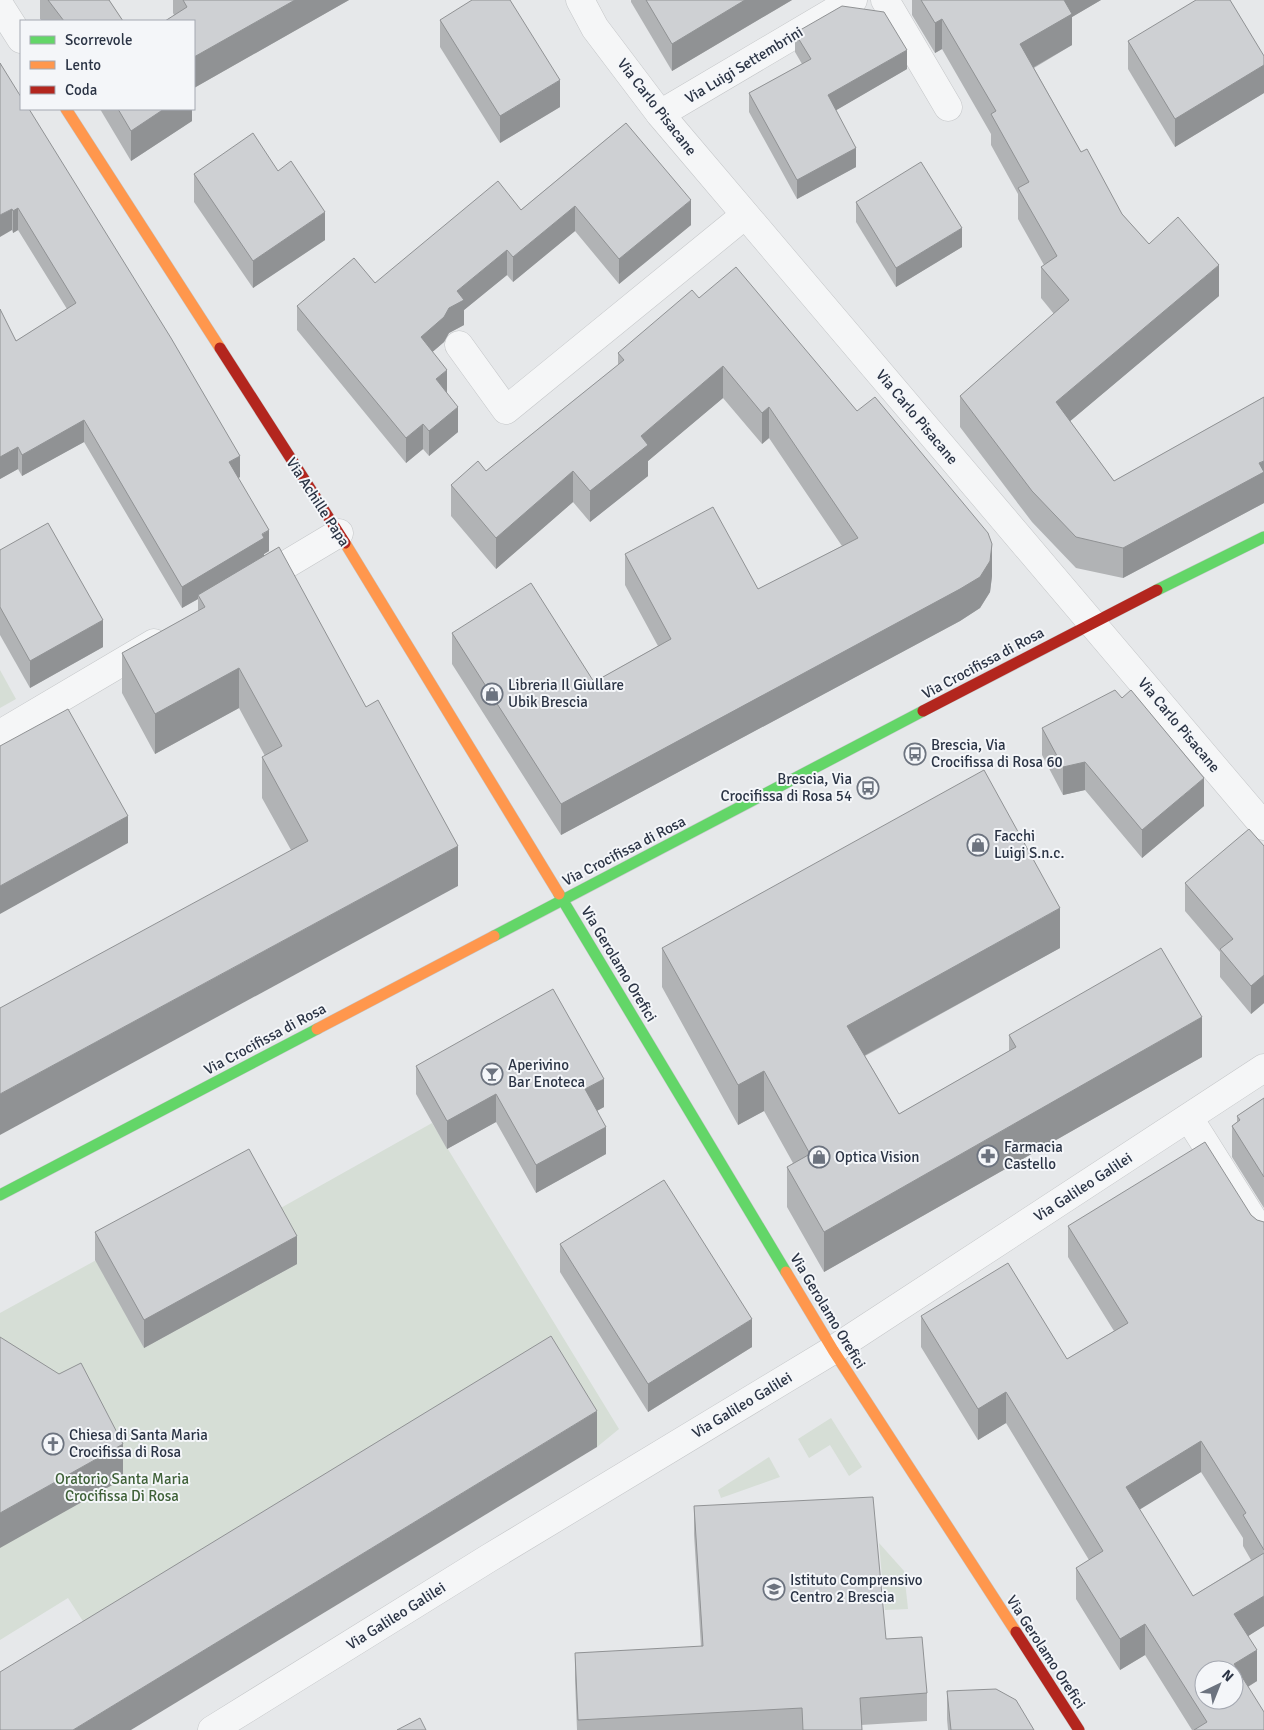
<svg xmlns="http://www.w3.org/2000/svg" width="1264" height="1730" viewBox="0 0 1264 1730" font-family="Signika,sans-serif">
  <rect width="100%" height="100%" fill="#e6e8ea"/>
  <!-- green -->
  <g fill="#d6ded6">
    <polygon points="0,670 16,699 0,708"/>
    <polygon points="432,1123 619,1429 597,1447 551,1371 99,1646 68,1598 0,1640 0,1313 249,1176 270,1214"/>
    <polygon points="831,1418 862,1467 849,1476 830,1445 809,1458 798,1439"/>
    <polygon points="769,1457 780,1477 721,1498 718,1490"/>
    <polygon points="879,1543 904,1571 908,1609 885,1610"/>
  </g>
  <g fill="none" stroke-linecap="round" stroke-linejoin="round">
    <!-- street casing -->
    <g stroke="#c4c6c8" stroke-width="29">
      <g id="street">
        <polyline points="580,0 595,28 660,114 1264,826"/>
        <polyline points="885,0 948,107"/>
        <polyline points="0,6 21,39"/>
        <polyline points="660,114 853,0"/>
        <polyline points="459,345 506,410 745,215"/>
        <polyline points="257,582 339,533"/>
        <polyline points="0,734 154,643"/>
        <polyline points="1189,1118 1264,1237"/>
        <polyline points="212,1730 489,1558 833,1350 1264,1068"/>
      </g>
    </g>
    <!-- fast casing -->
    <g stroke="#c4c6c8" stroke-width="12">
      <g id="fast">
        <polyline points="1157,590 1264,537"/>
        <polyline points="559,894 786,1272"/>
        <polyline points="494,936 923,711"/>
        <polyline points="0,1195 317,1029"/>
      </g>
    </g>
    <!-- slow casing -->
    <g stroke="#c4c6c8" stroke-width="12">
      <g id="slow">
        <polyline points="66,109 220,348"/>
        <polyline points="345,543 559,894"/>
        <polyline points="317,1029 494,936"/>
        <polyline points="786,1272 833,1350 1016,1632"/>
      </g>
    </g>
    <!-- jam casing -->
    <g stroke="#c4c6c8" stroke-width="12">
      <g id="jam">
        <polyline points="220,348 345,543"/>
        <polyline points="923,711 1157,590"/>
        <polyline points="1016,1632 1079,1730"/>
      </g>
    </g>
    <!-- street -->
    <use href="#street" stroke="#f5f6f7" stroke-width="28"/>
    <!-- fast -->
    <use href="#fast" stroke="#63d668" stroke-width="11"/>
    <!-- slow -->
    <use href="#slow" stroke="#ff974d" stroke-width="11"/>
    <!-- jam -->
    <use href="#jam" stroke="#b3261e" stroke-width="11"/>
  </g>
  <!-- wall -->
  <g fill="#b1b3b5" fill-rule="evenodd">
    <polygon points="40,0 109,0 123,21 42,21 40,19"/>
    <polygon points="173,0 349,0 194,88 194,21 174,15 173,13"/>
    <polygon points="631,0 792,0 672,71 631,2"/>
    <polygon points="912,0 1101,0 1072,17 1072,45 1034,68 1081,152 1122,214 1149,244 1219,296 1070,421 1114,481 1264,397 1264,503 1123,578 1076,568 1032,522 960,427 960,396 1054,314 1041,298 1041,267 1044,265 1018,219 1018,194 991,145 991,134 942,49 935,53 912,15"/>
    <polygon points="440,20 560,107 500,143 440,47"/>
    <polygon points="795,33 907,69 836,110 856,167 797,199 749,112 749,93 802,64 795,52"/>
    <polygon points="1128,41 1264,56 1264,93 1175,147 1128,69"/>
    <polygon points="0,63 240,477 238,478 269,551 264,554 264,555 458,886 291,850 262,798 262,757 265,756 239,708 155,754 122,693 122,653 198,611 198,599 182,608 84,442 22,476 18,469 0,479 0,309 16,341 67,309 18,230 13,233 12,230"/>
    <polygon points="100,109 192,109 192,121 131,161"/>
    <polygon points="626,123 691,225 619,284 575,231 513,282 507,275 464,310 464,325 449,333 444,342 432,352 447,393 458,432 429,456 423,449 406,463 297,330 297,306 375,283 521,210"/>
    <polygon points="278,171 325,240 253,288 194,202 194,174"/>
    <polygon points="856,202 962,247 896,287 856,222"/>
    <polygon points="699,298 992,576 990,592 980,608 960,621 561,835 452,664 452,633 594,682 658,646 625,585 625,554 758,589 842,546 769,438 762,444 723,398 648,461 648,476 590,522 573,502 496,569 451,516 451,485 486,471 618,365 618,353"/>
    <polygon points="0,550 103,647 30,688 0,635"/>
    <polygon points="1042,728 1204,806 1142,858 1085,790 1063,795 1042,755"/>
    <polygon points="1264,846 1264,1003 1251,1014 1220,977 1220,952 1185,911 1185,883"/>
    <polygon points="662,948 1060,948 865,1056 899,1114 1009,1051 1009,1035 1202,1057 824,1272 787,1207 787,1167 793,1163 764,1111 738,1125 662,987"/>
    <polygon points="416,1066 604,1107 597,1111 606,1154 536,1193 496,1122 447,1149 416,1094"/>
    <polygon points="1264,1098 1264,1208 1232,1157 1232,1126 1237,1122 1237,1116"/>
    <path d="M1251,1215L1257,1220L1264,1222V1626L1248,1636L1257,1681L1248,1687L1264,1730H1192L1145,1655L1120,1670L1076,1599V1568L1089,1560L1006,1423L978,1440L921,1347V1316L1067,1359L1114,1331L1068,1257V1226ZM1201,1472L1243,1538V1546L1251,1560L1193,1596L1139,1509Z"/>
    <polygon points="95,1232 297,1264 144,1348 95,1260"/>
    <polygon points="560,1244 752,1347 648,1412 560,1272"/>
    <polygon points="694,1506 886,1639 927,1693 927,1721 861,1725 862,1730 577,1730 575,1680 575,1653 701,1647 694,1534"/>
    <polygon points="947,1691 1034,1730 948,1730 947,1719"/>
  </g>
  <!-- shaded-wall -->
  <g fill="#909294">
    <polygon points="295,0 349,0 194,88 194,57"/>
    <polygon points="745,0 792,0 672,71 672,44"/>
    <polygon points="1060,0 1101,0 1072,17 1072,45 1020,75 1020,44"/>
    <polygon points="942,19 942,49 935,53 935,23"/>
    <polygon points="907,50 907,69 828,115 828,95"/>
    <polygon points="1264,65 1264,93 1175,147 1175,119"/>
    <polygon points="560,80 560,107 500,143 500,116"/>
    <polygon points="164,109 192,109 192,121 131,161 131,131"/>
    <polygon points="856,148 856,167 797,199 797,180"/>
    <polygon points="691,200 691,225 619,284 619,259"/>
    <polygon points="575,206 575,231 513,282 513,257"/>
    <polygon points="18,208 18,230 13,233 13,211"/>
    <polygon points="12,209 12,230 0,237 0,215"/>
    <polygon points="325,212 325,240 253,288 253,261"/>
    <polygon points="962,228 962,247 896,287 896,268"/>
    <polygon points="507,250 507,275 464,310 464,325 449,333 444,342 421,362 421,337 457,291"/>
    <polygon points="1219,265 1219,296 1056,433 1056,402"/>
    <polygon points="723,366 723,398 648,461 648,476 590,522 590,491 641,436"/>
    <polygon points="447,370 447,395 436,379"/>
    <polygon points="458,407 458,432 429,456 429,431"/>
    <polygon points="769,407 769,438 762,444 762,413"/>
    <polygon points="84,420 84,442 22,476 22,455"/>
    <polygon points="423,424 423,449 406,463 406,438"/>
    <polygon points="18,447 18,469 0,479 0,457"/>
    <polygon points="240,456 240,477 229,484 229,462"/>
    <polygon points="1264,461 1264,503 1123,578 1123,548"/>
    <polygon points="573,471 573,502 496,569 496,538"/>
    <polygon points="269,530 269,551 264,554 264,559 198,595 198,599 182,608 182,587"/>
    <polygon points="992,544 992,576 990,592 980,608 960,621 561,835 561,804"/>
    <polygon points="103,620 103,647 30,688 30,661"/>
    <polygon points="239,668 239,708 155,754 155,714"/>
    <polygon points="1085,762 1085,790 1063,795 1063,767"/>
    <polygon points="1204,778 1204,806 1142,858 1142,830"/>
    <polygon points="128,816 128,843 0,914 0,886"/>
    <polygon points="458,846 458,886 0,1135 0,1094"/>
    <polygon points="1060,908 1060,948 847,1065 847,1026"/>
    <polygon points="1264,975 1264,1003 1251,1014 1251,986"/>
    <polygon points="1202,1017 1202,1057 824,1272 824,1232"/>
    <polygon points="764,1071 764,1111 738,1125 738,1085"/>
    <polygon points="604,1079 604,1107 585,1117 585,1089"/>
    <polygon points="496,1094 496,1122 447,1149 447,1121"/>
    <polygon points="606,1127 606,1154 536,1193 536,1165"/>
    <polygon points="297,1236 297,1264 144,1348 144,1320"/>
    <polygon points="752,1319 752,1347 648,1412 648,1384"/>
    <polygon points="1006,1392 1006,1423 978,1440 978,1409"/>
    <polygon points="597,1411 597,1447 131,1730 73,1730"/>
    <polygon points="1201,1441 1201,1472 1126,1518 1126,1487"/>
    <polygon points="123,1444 123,1479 0,1548 0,1513"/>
    <polygon points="1264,1596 1264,1626 1234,1645 1234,1614"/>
    <polygon points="1145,1624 1145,1655 1120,1670 1120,1639"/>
    <polygon points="1257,1650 1257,1681 1234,1695 1234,1664"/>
  </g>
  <!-- building -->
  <g fill="#ced0d3" stroke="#909294" fill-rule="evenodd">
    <polygon points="48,0 109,0 123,21 64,21"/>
    <polygon points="183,0 295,0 194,57 194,21 165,21 187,7"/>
    <polygon points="472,0 510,0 560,80 500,116 440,20"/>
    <polygon points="646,0 745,0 672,44"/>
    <polygon points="921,0 1064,0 1072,14 1020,44 1081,152 1087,149 1122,214 1149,244 1178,217 1219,265 1056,402 1114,481 1264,397 1264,461 1259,463 1264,472 1123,548 1076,537 1032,491 960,396 1069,300 1041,267 1057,256 1018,188 1029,182 991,114 996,111 942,19 935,23"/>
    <polygon points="1196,0 1230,0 1264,56 1264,65 1175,119 1128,41"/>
    <polygon points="842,6 884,12 907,50 828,95 856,148 797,180 749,93 811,59 795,33"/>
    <polygon points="0,63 21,97 21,109 29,109 171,338 240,456 229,462 269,530 262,534 264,538 182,587 84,420 22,455 18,447 0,457 0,309 16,341 76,303 18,208 13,211 12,209 0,215"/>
    <polygon points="118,109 164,109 131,131"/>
    <polygon points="626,123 691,200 619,259 575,206 513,257 507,250 457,291 464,300 449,308 444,317 421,337 447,370 436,379 458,407 429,431 423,424 406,438 297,306 354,258 375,283 498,181 521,210"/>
    <polygon points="253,133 278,171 291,161 325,212 253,261 194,174"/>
    <polygon points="921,162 962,228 896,268 856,202"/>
    <polygon points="736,267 857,411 875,397 988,533 992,544 990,561 980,577 960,589 561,804 452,633 531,583 594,682 671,639 625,554 713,507 758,589 858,538 769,407 762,413 723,366 641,436 648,445 590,491 573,471 496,538 451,485 478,461 486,471 624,360 618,353 692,290 699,298"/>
    <polygon points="48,523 103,620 30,661 0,607 0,550"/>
    <polygon points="279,547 366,707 378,700 458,846 0,1094 0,1008 308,841 262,757 282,746 239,668 155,714 122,653 205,607 198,595"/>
    <polygon points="1115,690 1122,698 1131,690 1204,778 1142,830 1085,762 1063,767 1042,728"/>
    <polygon points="68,709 128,816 0,886 0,746"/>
    <polygon points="984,770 1060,908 847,1026 899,1114 1016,1047 1009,1035 1161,948 1202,1017 824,1232 787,1167 810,1154 764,1071 738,1085 662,948"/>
    <polygon points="1249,829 1264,846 1264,976 1264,975 1251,986 1220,949 1233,939 1185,883"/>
    <polygon points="553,989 604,1079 585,1089 606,1127 536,1165 496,1094 447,1121 416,1066"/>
    <polygon points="1264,1098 1264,1177 1232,1126 1240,1120 1237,1116"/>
    <path d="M1205,1142L1251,1215L1257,1220L1264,1222V1550L1243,1515L1246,1513L1201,1441L1126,1487L1193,1596L1264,1553V1596L1234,1614L1257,1650L1234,1664L1264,1712V1730H1194L1207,1722L1145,1624L1120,1639L1076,1568L1103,1551L1006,1392L978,1409L921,1316L1008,1263L1067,1359L1128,1323L1068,1226ZM1204,1670H1234V1700H1204Z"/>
    <polygon points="249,1149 297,1236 144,1320 95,1232"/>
    <polygon points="664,1180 752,1319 648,1384 560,1244"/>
    <polygon points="551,1336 597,1411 73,1730 0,1730 0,1672"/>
    <polygon points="0,1337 59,1374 81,1363 123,1444 0,1513"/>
    <polygon points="873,1497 886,1639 922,1637 927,1693 860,1698 862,1730 803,1730 802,1708 578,1720 575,1653 703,1646 694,1506"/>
    <polygon points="996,1689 1016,1700 1034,1730 951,1730 947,1691"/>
    <polygon points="420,1718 426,1730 397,1730"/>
  </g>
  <!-- icons -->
  <defs>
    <g id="shop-ring" transform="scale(1.125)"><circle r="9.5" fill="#f4f6f9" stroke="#6c737f" stroke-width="1.5"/><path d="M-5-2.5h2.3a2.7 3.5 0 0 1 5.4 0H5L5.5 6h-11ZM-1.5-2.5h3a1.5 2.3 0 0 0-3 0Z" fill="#6c737f"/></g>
    <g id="bus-ring" transform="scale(1.125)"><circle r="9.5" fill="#f4f6f9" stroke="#6c737f" stroke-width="1.5"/><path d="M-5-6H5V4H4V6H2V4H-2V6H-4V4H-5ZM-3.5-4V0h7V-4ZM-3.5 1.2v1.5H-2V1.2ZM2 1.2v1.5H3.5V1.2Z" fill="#6c737f"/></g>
    <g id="bar-ring" transform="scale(1.125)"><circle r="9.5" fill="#f4f6f9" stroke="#6c737f" stroke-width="1.5"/><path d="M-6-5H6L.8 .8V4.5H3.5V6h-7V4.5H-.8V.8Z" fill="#6c737f"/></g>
    <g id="pharmacy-ring" transform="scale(1.125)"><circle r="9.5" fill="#f4f6f9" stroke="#6c737f" stroke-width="1.5"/><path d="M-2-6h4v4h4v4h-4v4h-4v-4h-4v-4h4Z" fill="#6c737f"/></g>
    <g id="church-ring" transform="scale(1.125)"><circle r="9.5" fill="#f4f6f9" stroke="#6c737f" stroke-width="1.5"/><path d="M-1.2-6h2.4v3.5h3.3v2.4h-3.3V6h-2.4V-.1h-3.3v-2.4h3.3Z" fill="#6c737f"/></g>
    <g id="school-ring" transform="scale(1.125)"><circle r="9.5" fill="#f4f6f9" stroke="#6c737f" stroke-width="1.5"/><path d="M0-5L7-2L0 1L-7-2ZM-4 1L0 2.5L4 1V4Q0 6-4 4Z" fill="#6c737f"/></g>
  </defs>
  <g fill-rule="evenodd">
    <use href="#shop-ring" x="492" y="694"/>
    <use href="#bus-ring" x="915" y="754"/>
    <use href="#bus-ring" x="868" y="788"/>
    <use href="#shop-ring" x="978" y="845"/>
    <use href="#bar-ring" x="492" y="1074"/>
    <use href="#pharmacy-ring" x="988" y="1156"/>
    <use href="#shop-ring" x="819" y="1157"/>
    <use href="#church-ring" x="53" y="1444"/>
    <use href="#school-ring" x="774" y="1589"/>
  </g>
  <g text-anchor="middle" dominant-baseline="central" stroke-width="4" stroke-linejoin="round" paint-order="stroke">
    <!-- street labels -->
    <g font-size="15" fill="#2b3445" stroke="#f4f6f9">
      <text transform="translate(744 65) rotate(-31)">Via Luigi Settembrini</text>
      <text transform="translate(657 107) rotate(52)">Via Carlo Pisacane</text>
      <text transform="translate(917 417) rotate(50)">Via Carlo Pisacane</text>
      <text transform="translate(318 502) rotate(57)">Via Achille Papa</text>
      <text transform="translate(983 663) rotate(-28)">Via Crocifissa di Rosa</text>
      <text transform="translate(1179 725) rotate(50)">Via Carlo Pisacane</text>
      <text transform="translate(624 851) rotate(-27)">Via Crocifissa di Rosa</text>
      <text transform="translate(619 964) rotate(59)">Via Gerolamo Orefici</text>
      <text transform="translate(265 1039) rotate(-28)">Via Crocifissa di Rosa</text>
      <text transform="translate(1083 1187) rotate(-33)">Via Galileo Galilei</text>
      <text transform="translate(828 1311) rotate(59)">Via Gerolamo Orefici</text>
      <text transform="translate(742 1405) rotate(-31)">Via Galileo Galilei</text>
      <text transform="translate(396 1616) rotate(-32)">Via Galileo Galilei</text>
      <text transform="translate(1046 1652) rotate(57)">Via Gerolamo Orefici</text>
    </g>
    <!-- poi labels -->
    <g font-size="15" fill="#2b3445" stroke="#f4f6f9" text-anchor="start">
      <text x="508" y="685">Libreria Il Giullare<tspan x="508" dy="17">Ubik Brescia</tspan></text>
      <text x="931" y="745">Brescia, Via<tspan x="931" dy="17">Crocifissa di Rosa 60</tspan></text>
      <text x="852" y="779" text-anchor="end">Brescia, Via<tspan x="852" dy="17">Crocifissa di Rosa 54</tspan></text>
      <text x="994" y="836">Facchi<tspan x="994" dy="17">Luigi S.n.c.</tspan></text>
      <text x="508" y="1065">Aperivino<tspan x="508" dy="17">Bar Enoteca</tspan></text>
      <text x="1004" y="1147">Farmacia<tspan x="1004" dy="17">Castello</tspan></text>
      <text x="835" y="1157">Optica Vision</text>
      <text x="69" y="1435">Chiesa di Santa Maria<tspan x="69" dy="17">Crocifissa di Rosa</tspan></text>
      <text x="790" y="1580">Istituto Comprensivo<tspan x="790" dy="17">Centro 2 Brescia</tspan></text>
    </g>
    <!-- park labels -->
    <g font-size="15" fill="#3f6138" stroke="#f4f6f9">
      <text x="122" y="1479">Oratorio Santa Maria<tspan x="122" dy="17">Crocifissa Di Rosa</tspan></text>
    </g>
  </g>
  <!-- legend -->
  <rect x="20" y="20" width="175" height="90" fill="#f4f6f9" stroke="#a4a8b1"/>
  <rect x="30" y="36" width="25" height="8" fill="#63d668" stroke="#a4a8b1"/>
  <text x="65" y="45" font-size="15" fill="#2b3445">Scorrevole</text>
  <rect x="30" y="61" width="25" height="8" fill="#ff974d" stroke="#a4a8b1"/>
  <text x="65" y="70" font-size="15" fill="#2b3445">Lento</text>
  <rect x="30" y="86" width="25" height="8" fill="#b3261e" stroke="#a4a8b1"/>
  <text x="65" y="95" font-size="15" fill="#2b3445">Coda</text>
  <!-- north arrow -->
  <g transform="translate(1219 1685) rotate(43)"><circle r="24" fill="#f4f6f9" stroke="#a4a8b1"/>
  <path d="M0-4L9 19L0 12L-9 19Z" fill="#6c737f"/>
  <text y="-8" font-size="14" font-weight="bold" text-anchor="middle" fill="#2b3445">N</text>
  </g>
</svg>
